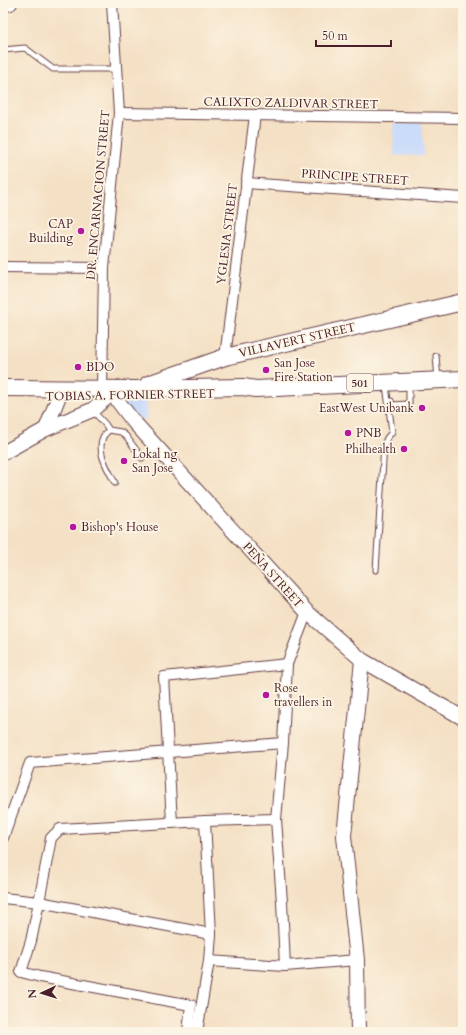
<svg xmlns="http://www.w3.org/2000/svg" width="466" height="1035" viewBox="0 0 466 1035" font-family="Cardo,serif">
  <rect width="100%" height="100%" fill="#fcf5e5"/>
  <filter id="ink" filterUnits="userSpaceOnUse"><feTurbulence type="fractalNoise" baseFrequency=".025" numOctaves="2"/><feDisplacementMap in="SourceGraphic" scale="8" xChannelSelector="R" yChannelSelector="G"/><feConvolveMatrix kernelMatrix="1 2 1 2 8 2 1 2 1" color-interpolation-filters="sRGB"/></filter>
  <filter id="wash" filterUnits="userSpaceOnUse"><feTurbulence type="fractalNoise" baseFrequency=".012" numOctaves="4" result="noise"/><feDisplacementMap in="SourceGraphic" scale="16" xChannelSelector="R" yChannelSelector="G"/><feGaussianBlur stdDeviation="0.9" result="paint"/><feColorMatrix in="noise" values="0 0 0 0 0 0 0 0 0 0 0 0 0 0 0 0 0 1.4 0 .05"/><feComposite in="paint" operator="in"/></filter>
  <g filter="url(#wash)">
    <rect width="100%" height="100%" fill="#f4e0c4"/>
    <!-- built -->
    <g fill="#cbdcf9">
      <polygon points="422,123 424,155 394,156 393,124"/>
      <polygon points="146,400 147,419 133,420 123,402"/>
    </g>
  </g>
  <g filter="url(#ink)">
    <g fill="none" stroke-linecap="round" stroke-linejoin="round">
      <!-- lane casing -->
      <g stroke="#643c42" stroke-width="7">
        <g id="lane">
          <polyline points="3,50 25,48 53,69 117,69"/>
          <polyline points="436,356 438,379"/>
          <polyline points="391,401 391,405 409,404 409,383"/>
          <polyline points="93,411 105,424 109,430 121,432 126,436 142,458"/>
          <path d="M109,430C107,432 104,435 103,437C96,452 109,471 115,483"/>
          <polyline points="376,570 384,445 387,438 392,432 386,385"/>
        </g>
      </g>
      <!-- street casing -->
      <g stroke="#643c42" stroke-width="12">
        <g id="street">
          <polyline points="119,113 463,118"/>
          <polyline points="246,183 463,198"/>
          <polyline points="3,267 104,268"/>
          <polyline points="225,357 255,115"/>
          <polyline points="102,389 104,268 119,113 112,3"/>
          <polyline points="205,821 276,819"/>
          <polyline points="172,823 164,677 287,664"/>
          <polyline points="3,838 30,763 283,743"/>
          <polyline points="3,898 39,902 51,838 60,829 205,821 211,934"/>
          <polyline points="285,966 282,902 276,819 283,743 287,664 307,612"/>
          <polyline points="188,1032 191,1005 40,977 21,972 31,941 39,902 211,934 209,961"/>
          <polyline points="197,1032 209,961 285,966 357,960"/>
        </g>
      </g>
      <!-- secondary casing -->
      <g stroke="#643c42" stroke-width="16">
        <g id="secondary">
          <polyline points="3,5 10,3"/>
          <polyline points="114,396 133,421 307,612 362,660 463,718"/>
          <polyline points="46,429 62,388"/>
          <polyline points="3,453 46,429 92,410 110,395"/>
          <polyline points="358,1032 357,960 344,836 362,660"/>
        </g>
      </g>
      <!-- primary casing -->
      <g stroke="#643c42" stroke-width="18">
        <g id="primary">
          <polyline points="148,384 225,357 463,302"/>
          <polyline points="3,388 134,389 243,387 256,389 463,379"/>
        </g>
      </g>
      <!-- lane -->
      <use href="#lane" stroke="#fff" stroke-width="5"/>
      <!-- street -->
      <use href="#street" stroke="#fff" stroke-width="10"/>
      <!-- secondary -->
      <use href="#secondary" stroke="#fff" stroke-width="14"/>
      <!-- primary -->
      <use href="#primary" stroke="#fff" stroke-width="16"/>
    </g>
  </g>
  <!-- markers -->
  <g fill="#b5179e" stroke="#fcf5e5" stroke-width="1.5">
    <circle cx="81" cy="231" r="4"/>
    <circle cx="78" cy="367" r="4"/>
    <circle cx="266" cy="370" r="4"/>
    <circle cx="422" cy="408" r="4"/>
    <circle cx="348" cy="433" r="4"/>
    <circle cx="404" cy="449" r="4"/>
    <circle cx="124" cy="461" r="4"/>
    <circle cx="73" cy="527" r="4"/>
    <circle cx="266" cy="695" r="4"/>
  </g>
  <g text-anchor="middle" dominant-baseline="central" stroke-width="3.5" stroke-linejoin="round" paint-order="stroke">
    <!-- shield labels -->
    <rect fill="#fcf5e5" stroke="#7f5f63" stroke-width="1" x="347" y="374" width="26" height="18" rx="3"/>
    <g font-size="11" font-weight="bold" fill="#4a1f2b">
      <text x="360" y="383">501</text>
    </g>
    <!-- street labels -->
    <g font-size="12" fill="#4a1f2b" stroke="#fcf5e5">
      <text transform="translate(291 103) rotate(1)">CALIXTO ZALDIVAR STREET</text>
      <text transform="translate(355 177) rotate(4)">PRINCIPE STREET</text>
      <text transform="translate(98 195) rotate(-85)">DR. ENCARNACION STREET</text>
      <text transform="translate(227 234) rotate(-83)">YGLESIA STREET</text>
      <text transform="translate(297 340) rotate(-13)">VILLAVERT STREET</text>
      <text transform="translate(130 395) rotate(-1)">TOBIAS A. FORNIER STREET</text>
      <text transform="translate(273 575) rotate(48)">PEÑA STREET</text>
    </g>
    <!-- poi labels -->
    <g font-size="12" fill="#4a1f2b" stroke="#fcf5e5" text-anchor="start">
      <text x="73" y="224" text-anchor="end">CAP<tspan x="73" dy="14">Building</tspan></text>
      <text x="274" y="363">San Jose<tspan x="274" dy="14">Fire Station</tspan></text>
      <text x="86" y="367">BDO</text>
      <text x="414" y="408" text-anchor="end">EastWest Unibank</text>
      <text x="356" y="433">PNB</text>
      <text x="396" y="449" text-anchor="end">Philhealth</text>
      <text x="132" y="454">Lokal ng<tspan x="132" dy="14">San Jose</tspan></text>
      <text x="81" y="527">Bishop's House</text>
      <text x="274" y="688">Rose<tspan x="274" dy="14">travellers in</tspan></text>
    </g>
  </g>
  <!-- margin -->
  <rect width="466" height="1035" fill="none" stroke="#fcf5e5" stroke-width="16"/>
  <!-- north arrow -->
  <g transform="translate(42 993) rotate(266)" stroke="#fcf5e5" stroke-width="3" paint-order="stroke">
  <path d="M0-3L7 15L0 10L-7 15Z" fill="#4a1f2b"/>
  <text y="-6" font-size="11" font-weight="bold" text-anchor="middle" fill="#4a1f2b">N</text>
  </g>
  <!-- scale -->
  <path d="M316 40v6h75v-6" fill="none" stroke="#4a1f2b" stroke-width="2"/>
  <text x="322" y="40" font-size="12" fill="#4a1f2b" stroke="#fcf5e5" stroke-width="3" paint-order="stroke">50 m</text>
</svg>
